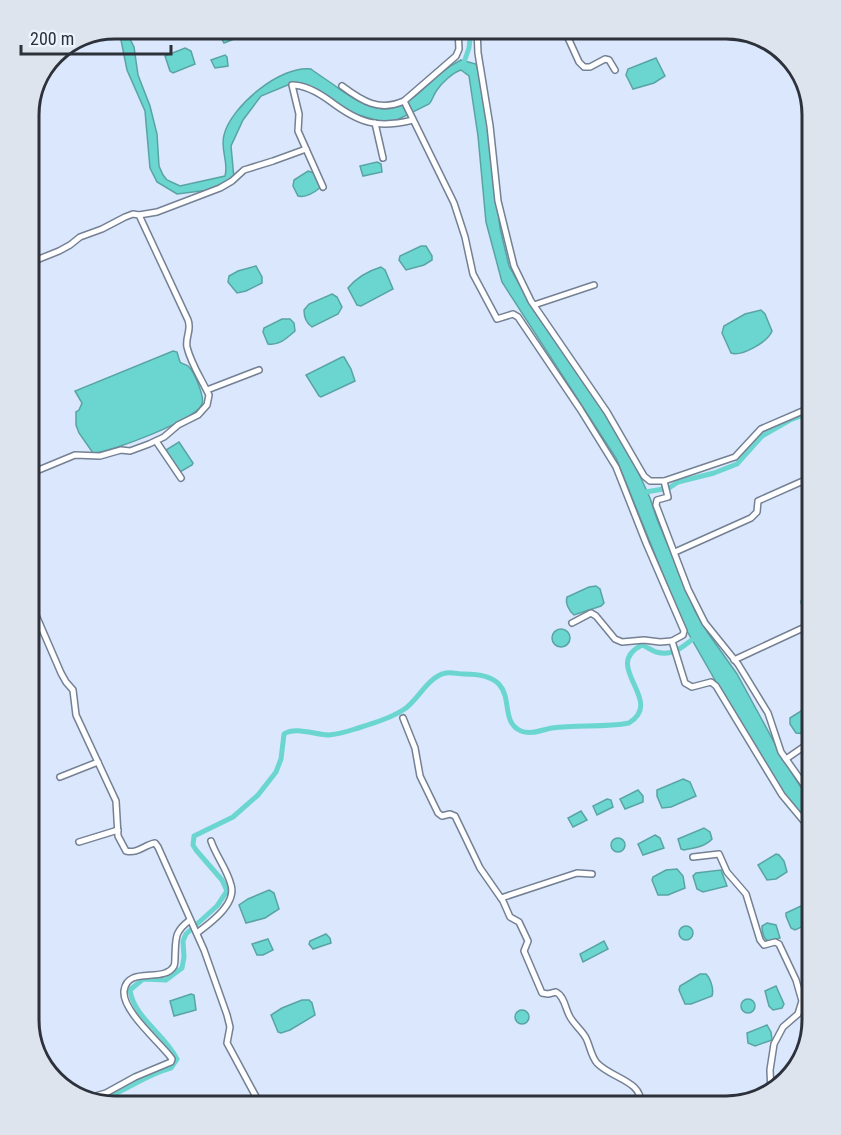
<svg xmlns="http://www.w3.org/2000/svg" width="841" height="1135" viewBox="0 0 841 1135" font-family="'Roboto Condensed',sans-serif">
  <rect width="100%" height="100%" fill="#dae7fd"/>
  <!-- water -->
  <g fill="#6bd6d0" stroke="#58a4a3" stroke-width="1.5">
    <path d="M115,29H125L134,47L138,75L150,106L157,134L159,166L163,175L167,180L180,186L225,176C229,162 220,150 224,135C231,106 281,65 311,69C320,76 329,81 338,88C363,105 385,120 413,98C429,85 442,69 461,60L476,64L483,87L500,228L509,266L535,312L600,404L626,445L650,498L657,519L695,611L708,633L737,674L785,762L802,789L812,802V828L772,780L683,624L616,458L502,282L486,222L478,136L469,76L461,70C452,73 442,83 437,90C433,95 433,100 429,104L389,124L352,113L308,85L290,84L261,96L243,120L231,146L234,178L209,190L177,194L157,182L150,168L145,111L127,70L120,35Z"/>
    <polygon points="226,29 236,29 239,35 237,38 224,43 219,34"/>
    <polygon points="185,48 191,51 195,64 173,73 170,71 165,56"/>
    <polygon points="225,55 227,57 228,66 215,68 211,60"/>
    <polygon points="656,58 665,76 654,83 633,89 626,75 628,69"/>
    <polygon points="377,162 381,164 382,172 363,176 360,166"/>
    <path d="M308,171L314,173L321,187C315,192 306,198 298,196L293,186L294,180Z"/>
    <polygon points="421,246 426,246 432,256 432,260 424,265 406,270 399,260 400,256"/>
    <polygon points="256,266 262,277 262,283 246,291 237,293 228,282 229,276 238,271"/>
    <path d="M381,267L385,270L393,289L361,306L357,305L348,288C357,277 368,271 381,267Z"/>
    <path d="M332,294L337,297L342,307L338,314L312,327C306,323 304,317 304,310L309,304Z"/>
    <path d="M761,310L765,314L772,331C768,342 741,357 731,353L722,333L724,326L745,314Z"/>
    <path d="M282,319H290L294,323L295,331C287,338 279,346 268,344L263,332L264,328Z"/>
    <path d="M173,351L177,352L180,362C182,364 185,364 188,366C194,371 205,397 202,404C196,420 111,452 93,453L79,433L76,425V412L79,410L82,403L75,391Z"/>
    <polygon points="342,357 344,357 351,369 355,381 321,397 319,396 306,375"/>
    <polygon points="179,442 193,463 192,465 180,472 177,471 166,450"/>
    <path d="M596,586L600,589L604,603L601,606L574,615C569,611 565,603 567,597L589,587Z"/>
    <polygon points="812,594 812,619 809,620 801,603 801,601"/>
    <circle cx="561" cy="638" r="9"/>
    <polygon points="812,704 812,732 807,734 796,733 790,724 790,718"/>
    <polygon points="683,779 690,782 696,796 671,807 662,808 657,796 657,790"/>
    <polygon points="638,790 643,796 643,802 625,809 620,799"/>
    <polygon points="607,799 611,800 613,807 597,815 593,806"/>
    <polygon points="581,811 587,820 573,827 568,818"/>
    <path d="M704,828L710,832L712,839C705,847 693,848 684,850L681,849L678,839Z"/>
    <polygon points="655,835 660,838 664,848 643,855 638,844"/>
    <circle cx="618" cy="845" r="7"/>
    <polygon points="776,854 779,855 784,861 787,872 776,879 767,880 758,865"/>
    <polygon points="677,869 683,876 685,888 668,895 658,895 652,880 653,877 666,870"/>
    <polygon points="721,870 727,886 703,892 697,889 693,876 696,873"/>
    <polygon points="269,890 274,893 279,909 265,918 246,923 239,905 248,899"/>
    <polygon points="803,905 806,906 812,919 812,922 795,930 791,928 786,916 786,913"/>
    <path d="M767,923L776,925L780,938L768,941C763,938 762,932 762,926Z"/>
    <circle cx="686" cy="933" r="7"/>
    <polygon points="326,934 330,938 331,943 313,949 309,944 310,941"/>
    <polygon points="268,939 273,950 263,955 257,955 252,944"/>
    <polygon points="604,941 608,949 583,962 580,954"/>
    <path d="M700,974H706C711,979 714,990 712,996L691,1004H685L679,990L680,986Z"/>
    <polygon points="776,986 784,1004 782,1008 773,1010 769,1006 765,991"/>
    <polygon points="191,994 194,995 196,1010 174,1016 170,1001"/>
    <circle cx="748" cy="1006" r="7"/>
    <polygon points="302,1000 309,1000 312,1003 315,1015 290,1030 281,1033 278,1032 271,1015 282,1008"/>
    <circle cx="522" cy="1017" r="7"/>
    <polygon points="767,1025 771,1032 772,1040 755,1046 748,1043 747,1033"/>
  </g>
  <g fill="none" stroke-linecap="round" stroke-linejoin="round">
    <!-- canal -->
    <g stroke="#6bd6d0" stroke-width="5">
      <polyline points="463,65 469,48 471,29"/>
      <polyline points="640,493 669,488 678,482 714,473 737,464 762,436 790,420 812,412"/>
      <path d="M94,1101C122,1095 143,1075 171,1068L177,1059C165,1034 134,1018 130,990L143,979L166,980L182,968L184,957L183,941L186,934L217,906L227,891L222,880L196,850L193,845L194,836L233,817L258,795L276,772L281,759L284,734C295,726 316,735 329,735C338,734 346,732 355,729C371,724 392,718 406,708C419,698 429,676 446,673C452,672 458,674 464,674C527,674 493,719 521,731C531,735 541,730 552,728C577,724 604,728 629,723C666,700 600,666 642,645C647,647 651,650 656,652C675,657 682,646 696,637"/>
    </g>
    <!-- street casing -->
    <g stroke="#748093" stroke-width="8">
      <g id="street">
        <polyline points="458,29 459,49 456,56 404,101 454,203 465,237 473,274 497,319 513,314 518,317 580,409 616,467 646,543 684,631 683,635 672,641 685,683 692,687 711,682 716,686 782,795 812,831"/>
        <polyline points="477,29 478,53 490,126 498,201 514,266 531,301 607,412 644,476 650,481 664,481 668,497 657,500 656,505 688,589 705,623 738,664 768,713 781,752 812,796"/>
        <polyline points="564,29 579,62 584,67 590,67 605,59 609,60 615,70"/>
        <path d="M342,86C362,101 379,112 404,101"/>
        <polyline points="375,123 383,158"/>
        <path d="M323,187L298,131L299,114L292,85C306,85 319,93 330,101C359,123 377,129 413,120"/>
        <polyline points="139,215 157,212 220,188 232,181 244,170 273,161 306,149"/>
        <polyline points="534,305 594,285"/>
        <polyline points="207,390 259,370"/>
        <polyline points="156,441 181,478"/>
        <path d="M29,474L75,455L100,456L121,450L130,451L149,444L164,437L178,425L198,415L207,405L209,395C202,380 191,364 187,347C185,337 192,330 188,320L139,215L133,214L125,217L102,229L80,237L70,245L59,251L29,263"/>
        <polyline points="664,481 735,457 761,429 812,407"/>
        <polyline points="675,552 751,518 757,512 758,501 812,477"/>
        <path d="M29,599L61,673L66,682L73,690L76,715L116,801L118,836L126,851C138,854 144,845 155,843L158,847L204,950L227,1015L230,1027L227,1043L261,1106"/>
        <polyline points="572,623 591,613 596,616 615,639 622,642 644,640 660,642 672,641"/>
        <polyline points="734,660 803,628"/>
        <path d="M403,718L415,748L420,776L438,813L442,816L450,814L455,816L480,868L503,901L510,917L519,922L528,941L524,951L542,993L548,994L556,992C564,996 565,1007 569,1015C573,1024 581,1029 586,1038C590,1046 591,1056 597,1063C612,1079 643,1080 641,1106"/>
        <polyline points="786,759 812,741"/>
        <polyline points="60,777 98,762"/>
        <polyline points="79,842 118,830"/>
        <polyline points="693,857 719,854 727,872 746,894 760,940 764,945 775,942 779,944 796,980 802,1001 798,1014 783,1027 774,1044 770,1070 771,1093"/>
        <polyline points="501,898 577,873 592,874"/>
        <path d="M197,933C210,923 237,904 231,885C227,869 216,856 211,841"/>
        <path d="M85,1099L106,1093L135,1077L171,1062L172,1059L169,1055C157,1040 122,1010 124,991C127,965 164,984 174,966C175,964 175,958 175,956C176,938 174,932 190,920"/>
      </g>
    </g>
    <!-- street -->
    <use href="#street" stroke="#fff" stroke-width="5"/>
  </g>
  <!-- crop -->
  <path d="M0 0H841V1135H0ZM115 39H726A76 76 0 0 1 802 115V1020A76 76 0 0 1 726 1096H115A76 76 0 0 1 39 1020V115A76 76 0 0 1 115 39Z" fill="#dee4ed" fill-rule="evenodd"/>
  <path fill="none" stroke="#2c313a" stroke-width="3" d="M115 39H726A76 76 0 0 1 802 115V1020A76 76 0 0 1 726 1096H115A76 76 0 0 1 39 1020V115A76 76 0 0 1 115 39Z"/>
  <!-- scale -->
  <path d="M21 45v9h150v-9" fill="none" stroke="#2c313a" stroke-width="3"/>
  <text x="30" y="45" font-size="18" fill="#2c313a" stroke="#eef4fd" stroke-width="4.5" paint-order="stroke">200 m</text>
</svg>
